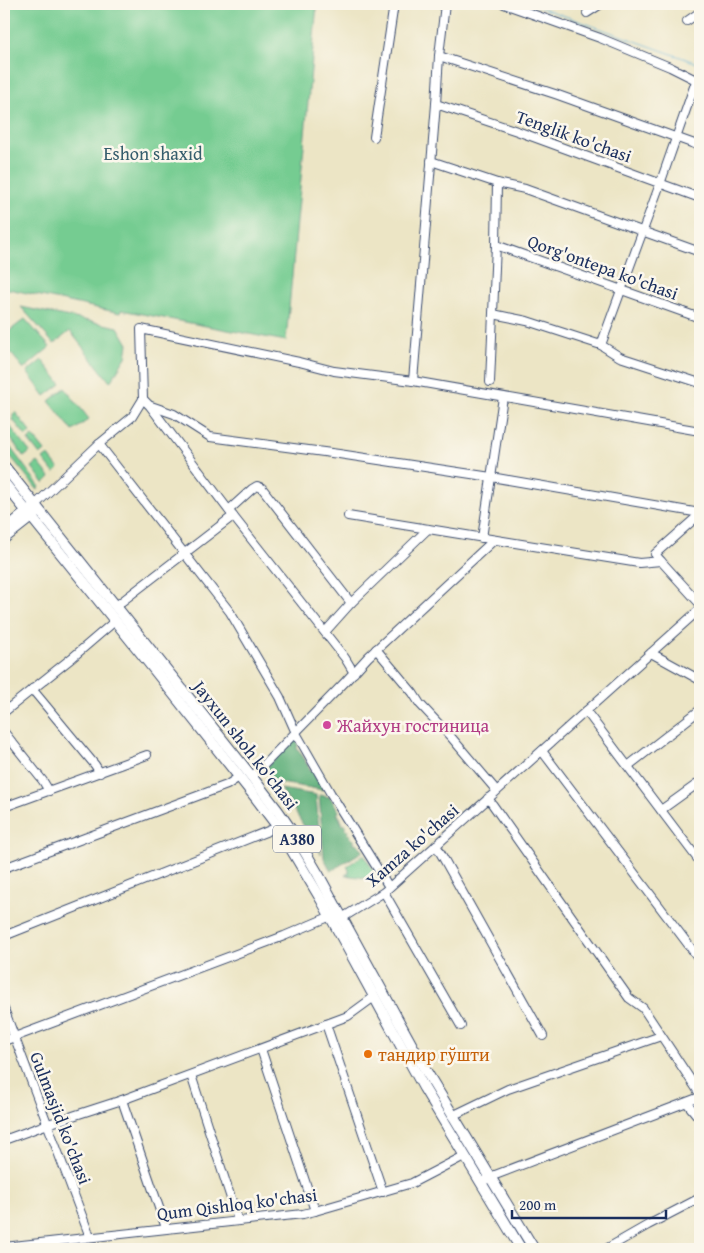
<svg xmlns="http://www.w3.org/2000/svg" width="704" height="1253" viewBox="0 0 704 1253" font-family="'Gentium Book Plus',serif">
  <rect width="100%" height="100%" fill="#fbf7ec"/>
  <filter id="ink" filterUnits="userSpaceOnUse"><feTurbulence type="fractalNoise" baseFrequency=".02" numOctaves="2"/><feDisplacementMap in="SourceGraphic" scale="10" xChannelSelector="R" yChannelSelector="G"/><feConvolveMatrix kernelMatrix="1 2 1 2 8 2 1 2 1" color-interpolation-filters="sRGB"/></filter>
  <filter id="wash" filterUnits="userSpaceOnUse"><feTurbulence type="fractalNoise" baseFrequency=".0096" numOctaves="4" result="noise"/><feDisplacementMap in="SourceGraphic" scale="20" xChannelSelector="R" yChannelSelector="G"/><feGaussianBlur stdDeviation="1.12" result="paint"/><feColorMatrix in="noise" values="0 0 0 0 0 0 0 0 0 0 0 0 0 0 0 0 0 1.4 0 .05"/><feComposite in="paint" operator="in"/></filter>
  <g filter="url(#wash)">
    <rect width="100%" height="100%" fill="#ece5c5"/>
    <!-- green -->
    <g fill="#75cc91" stroke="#487e78">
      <polygon points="4,4 317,4 286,341 121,310 120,313 4,288"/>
      <polygon points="21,307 118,327 128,344 126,357 110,382 70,331 54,344"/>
      <polygon points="25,319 50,347 24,369 4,345 4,335"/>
      <polygon points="42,360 61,384 45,396 27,372"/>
      <polygon points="65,388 89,419 73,431 49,401"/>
      <polygon points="15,412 31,432 26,436 13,420 13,414"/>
      <polygon points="4,413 6,417 6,421 30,452 24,457 4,429"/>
      <polygon points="33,436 45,451 40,455 28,440"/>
      <polygon points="4,439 40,487 37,489 4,448"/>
      <polygon points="48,455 59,469 54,473 43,459"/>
      <polygon points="38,462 50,477 44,483 32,467"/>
      <polygon points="364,855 379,880 345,875 349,873 349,870 347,866"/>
    </g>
    <!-- forest -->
    <g fill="#60b07b" stroke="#3e706c">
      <polygon points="292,740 296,740 298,743 297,750 301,753 301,755 303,756 303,758 305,759 306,764 308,764 308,766 310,768 309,770 316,772 324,786 323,790 274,782 265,769"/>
      <polygon points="281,789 316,795 321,854"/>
      <polygon points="319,795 330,797 339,811 337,815 339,815 339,818 341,818 340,821 342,821 342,824 346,826 345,829 349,830 348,834 351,835 350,837 354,840 354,843 358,844 363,851 331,871 324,858"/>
    </g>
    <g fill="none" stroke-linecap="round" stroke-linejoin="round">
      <!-- stream -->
      <polyline stroke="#59aed5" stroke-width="1" points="531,4 700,64"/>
    </g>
  </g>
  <g filter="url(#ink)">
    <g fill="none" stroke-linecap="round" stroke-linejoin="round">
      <!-- minor casing -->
      <g stroke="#3a4a6d" stroke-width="10">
        <g id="minor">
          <polyline points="504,4 600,38 670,67 700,82"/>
          <polyline points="587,13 601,4"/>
          <polyline points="687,21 700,12"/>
          <polyline points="439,56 558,95 700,146"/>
          <polyline points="436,104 517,131 700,198"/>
          <polyline points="374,137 394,4"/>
          <polyline points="431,161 497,183 525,189 700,252"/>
          <polyline points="496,245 700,318"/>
          <polyline points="493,314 527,321 601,345 620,357 700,383"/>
          <polyline points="601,345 660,184 696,81"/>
          <polyline points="413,381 436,104 439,56 445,4"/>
          <polyline points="490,382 496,245 497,183"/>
          <polyline points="151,406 174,414 210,437 339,454 491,477 700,513"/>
          <polyline points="99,444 230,612 280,697 296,733 331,794 389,887"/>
          <polyline points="35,505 99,444 132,417 143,399"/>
          <polyline points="229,510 252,489 257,486 262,488 351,603"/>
          <polyline points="348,516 639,563 661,561 700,604"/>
          <polyline points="482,538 503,397"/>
          <polyline points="661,561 655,554 700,514"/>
          <polyline points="116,606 233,516"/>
          <polyline points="325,632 351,603 428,529"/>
          <polyline points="376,649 413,693 420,704 451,737 496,790"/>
          <polyline points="651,653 700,680"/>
          <polyline points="354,673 345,658 233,516 150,406 143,399 141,329 299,362 334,371 413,381 700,431"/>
          <polyline points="32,689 95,765 100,773"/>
          <polyline points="586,711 700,862"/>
          <polyline points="4,712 73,657 115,621"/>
          <polyline points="4,732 43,781 49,791"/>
          <polyline points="542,751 700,960"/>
          <polyline points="628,766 700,710"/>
          <polyline points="252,777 345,682 368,657 494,540"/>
          <polyline points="488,798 629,998 643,1008 700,1094"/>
          <polyline points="4,807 147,755"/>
          <polyline points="661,810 700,782"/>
          <polyline points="436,845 543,1036"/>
          <polyline points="4,868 227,785 239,777"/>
          <polyline points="384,892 461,1026"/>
          <polyline points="4,936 278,827"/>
          <polyline points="4,1009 90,1237"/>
          <polyline points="326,1024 383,1192"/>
          <polyline points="4,1041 284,936 331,916 342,918 384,892 700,609"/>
          <polyline points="261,1049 315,1211"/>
          <polyline points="191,1075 238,1220"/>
          <polyline points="122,1100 166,1228"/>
          <polyline points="687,1103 700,1119"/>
          <polyline points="452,1116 508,1089 661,1036"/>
          <polyline points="4,1140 48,1124 122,1100 348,1016 374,997"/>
          <polyline points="481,1183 490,1177 700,1097"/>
          <polyline points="4,1247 303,1214 315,1211 412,1183 464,1156"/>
          <polyline points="606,1249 648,1225 700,1198"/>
        </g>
      </g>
      <!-- major casing -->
      <g stroke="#3a4a6d" stroke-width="11">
        <g id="major">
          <polyline points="4,530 32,507"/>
          <polyline points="4,539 37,513"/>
        </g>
      </g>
      <!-- highway casing -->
      <g stroke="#3a4a6d" stroke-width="12">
        <g id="highway">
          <polyline points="4,466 252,777 278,811 298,840 318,874 426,1071 534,1249"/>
          <polyline points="4,483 141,653 256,798 278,827 322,901 424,1088 521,1249"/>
        </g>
      </g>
      <!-- minor -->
      <use href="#minor" stroke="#fff" stroke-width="8"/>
      <!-- major -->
      <use href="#major" stroke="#fff" stroke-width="9"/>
      <!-- highway -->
      <use href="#highway" stroke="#fff" stroke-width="10"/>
    </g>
  </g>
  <!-- markers -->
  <circle fill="#d1479c" stroke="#fbf7ec" stroke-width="2" cx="327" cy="725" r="5"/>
  <circle fill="#e8710a" stroke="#fbf7ec" stroke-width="2" cx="368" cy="1054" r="5"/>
  <g text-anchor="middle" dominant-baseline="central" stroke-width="5" stroke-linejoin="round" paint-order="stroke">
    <!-- shield labels -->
    <rect fill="#fbf7ec" stroke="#5e6b89" stroke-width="1" x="273" y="825.5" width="48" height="27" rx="4"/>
    <g font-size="16" font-weight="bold" fill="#1b2f5e">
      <text x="297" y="839">A380</text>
    </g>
    <!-- street labels -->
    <g font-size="18" fill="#1b2f5e" stroke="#fbf7ec">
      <text transform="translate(574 136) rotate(20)">Tenglik ko'chasi</text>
      <text transform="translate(603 267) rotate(20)">Qorg'ontepa ko'chasi</text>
      <text transform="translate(246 745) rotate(52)">Jayxun shoh ko'chasi</text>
      <text transform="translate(412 845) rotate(-41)">Xamza ko'chasi</text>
      <text transform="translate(61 1118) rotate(69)">Gulmasjid ko'chasi</text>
      <text transform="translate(237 1204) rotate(-7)">Qum Qishloq ko'chasi</text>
    </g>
    <!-- park labels -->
    <g font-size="18" fill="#365e6d" stroke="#fbf7ec">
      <text x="153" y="153">Eshon shaxid</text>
    </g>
    <!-- hotel labels -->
    <g font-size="18" fill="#b23c85" stroke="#fbf7ec" text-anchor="start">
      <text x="337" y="725">Жайхун гостиница</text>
    </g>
    <!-- food labels -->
    <g font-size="18" fill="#c56008" stroke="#fbf7ec" text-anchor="start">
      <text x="378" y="1054">тандир гўшти</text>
    </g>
  </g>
  <!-- margin -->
  <rect width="704" height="1253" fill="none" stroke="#fbf7ec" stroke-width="20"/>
  <!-- scale -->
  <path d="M512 1210v8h154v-8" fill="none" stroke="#1b2f5e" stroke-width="2.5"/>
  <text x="519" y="1210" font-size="15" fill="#1b2f5e" stroke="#fbf7ec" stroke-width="4" paint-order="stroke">200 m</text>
</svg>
